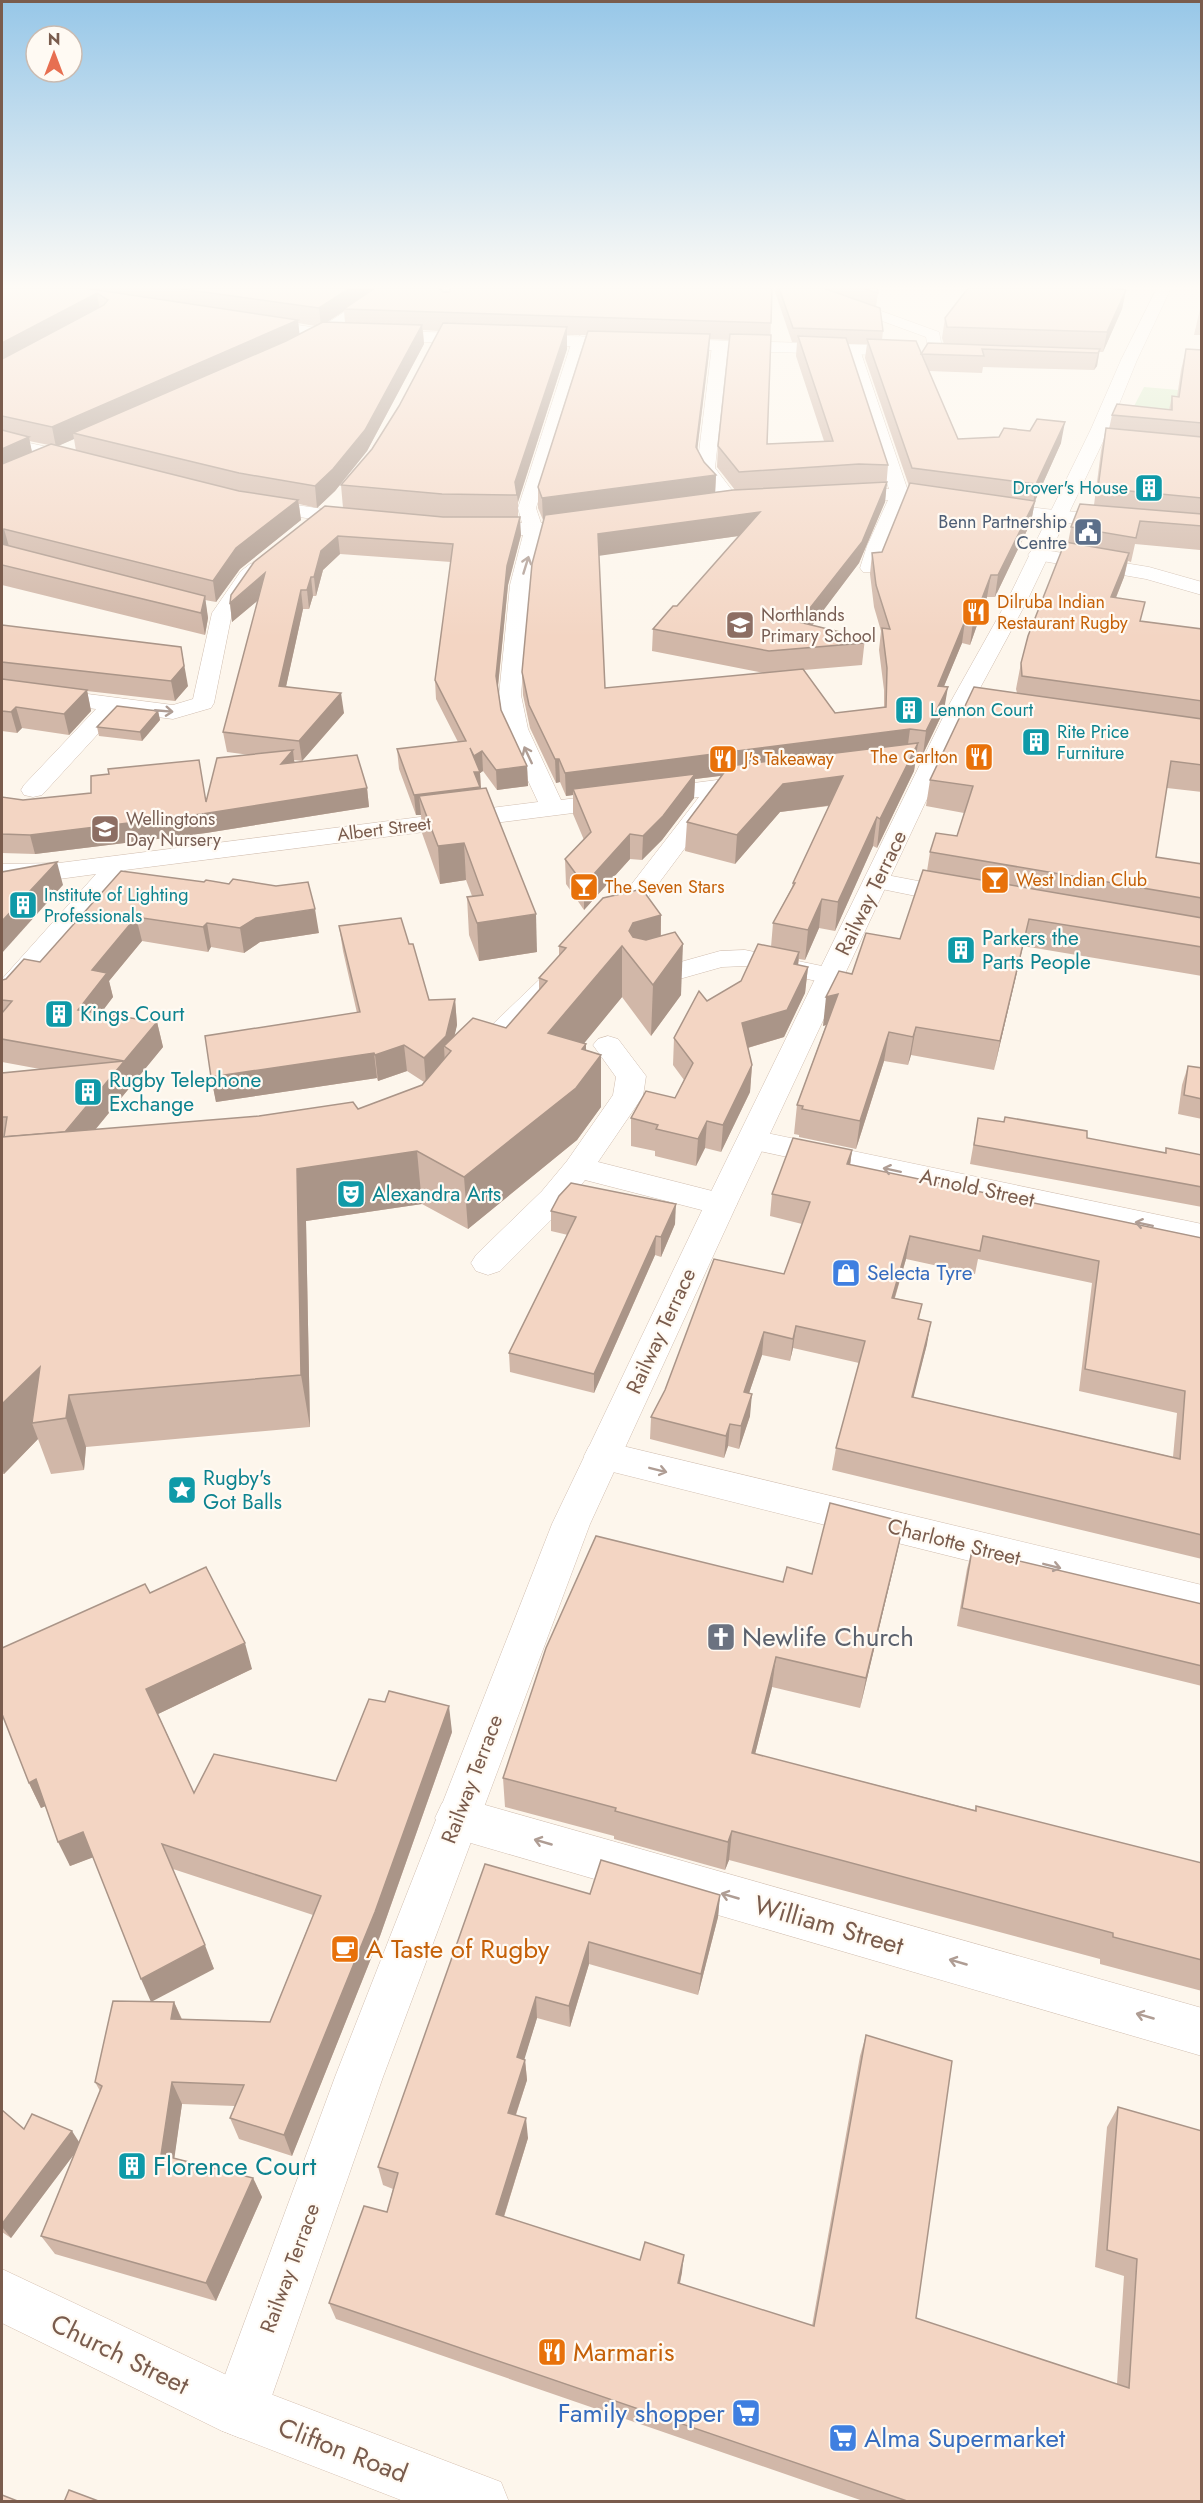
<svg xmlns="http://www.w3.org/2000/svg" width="1203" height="2503" viewBox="0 0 1203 2503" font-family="Jost,sans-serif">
  <rect width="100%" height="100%" fill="#fdf6ec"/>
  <!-- green -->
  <polygon fill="#d8ecc9" points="1144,387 1201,392 1201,416 1132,410"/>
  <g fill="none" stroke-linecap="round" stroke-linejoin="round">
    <!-- pedestrian casing -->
    <g stroke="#d1beb0" stroke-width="1">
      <polygon id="pedestrian" points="551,974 559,976 562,981 559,986 485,1057 477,1059 469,1057 465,1052 469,1047 543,976"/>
    </g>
    <!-- minor casing -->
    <g stroke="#d1beb0" stroke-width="1">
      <g id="minor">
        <polygon points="381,288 397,288 328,337 302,350 294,345"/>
        <polygon points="798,288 818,288 939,332 943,352 941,355 929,355 926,337 800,291"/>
        <path d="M580,336L588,341L536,508L541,523L586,518L593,520L596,524L593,528L586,530L543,534L530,585L521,695L528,729L561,800L756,775L764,777L768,782L764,787L726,793L635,915C624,926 617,934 601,930L597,924L617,903L699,797L125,870L12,1002L2,1004V979L96,874L59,879L2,880V864L59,863L538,802L504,729L499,695L510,585L523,535L476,534L469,532L466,528L469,524L476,522L522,523L518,508L572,341Z"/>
        <path d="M720,341L728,346L715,468L741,502L739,506C720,511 704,483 697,468L712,346Z"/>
        <polygon points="852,345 860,350 908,491 1045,509 1202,524 1202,536 1045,521 906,501 877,572 863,572 860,568 867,546 888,500 839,500 832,498 830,494 832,490 839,488 889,489 844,350"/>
        <polygon points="2,437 66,451 69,455 66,459 60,460 2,447"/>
        <polygon points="255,499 358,514 365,516 368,520 365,524 358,526 248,509 246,505 248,501"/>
        <polygon points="1038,549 1149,567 1202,582 1202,595 1146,579 1031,559 1028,555 1031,551"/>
        <polygon points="257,562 264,564 267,568 255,579 232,613 214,703 211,708 173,719 118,712 42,795 33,797 24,795 21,790 24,785 96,709 2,697 2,683 173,705 193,699 212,613 241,571 250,564"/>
        <polygon points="876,873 960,889 969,891 973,897 969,903 960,905 867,886 863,881 867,876"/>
        <polygon points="745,950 841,970 845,976 841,982 831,984 745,966 722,967 644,989 634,987 630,981 634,975 720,951"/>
        <polygon points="608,1036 618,1039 646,1076 643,1096 598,1162 732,1196 737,1204 732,1212 721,1215 585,1180 564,1207 500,1271 488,1275 476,1271 471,1263 476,1255 542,1191 567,1161 613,1095 616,1077 593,1045 598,1039"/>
        <polygon points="752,1130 1202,1224 1202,1247 741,1147 737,1140 741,1133"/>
        <polygon points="602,1441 1202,1585 1202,1619 589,1466 584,1456 589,1446"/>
        <polygon points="457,1797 1202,2008 1202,2056 457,1839 442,1833 435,1818 442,1803"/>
      </g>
    </g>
    <!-- tertiary casing -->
    <g stroke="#d1beb0" stroke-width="1">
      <g id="tertiary">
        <polygon points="1157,288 1171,288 1137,360 1109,429 1026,603 972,703 737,1204 590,1524 383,2077 260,2430 240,2438 220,2430 212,2410 335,2077 552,1524 705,1204 950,703 1006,603 1091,429 1121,360"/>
        <polygon points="254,318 323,329 912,346 920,351 912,356 323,339 249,326 246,323 249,320"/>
      </g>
    </g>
    <!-- secondary casing -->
    <g stroke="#d6c0b0" stroke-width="1">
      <polygon id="secondary" points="2,2269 252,2387 501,2482 509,2502 406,2502 220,2430 2,2323"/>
    </g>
    <!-- pedestrian -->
    <use href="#pedestrian" fill="#fff" fill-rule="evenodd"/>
    <!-- minor -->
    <use href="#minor" fill="#fff" fill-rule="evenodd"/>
    <!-- tertiary -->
    <use href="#tertiary" fill="#fff" fill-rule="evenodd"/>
    <!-- secondary -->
    <use href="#secondary" fill="#fff" fill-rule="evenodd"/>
  </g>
  <!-- wall -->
  <g fill="#d1b7a8" fill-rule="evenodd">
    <path d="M2,288H444L443,292L772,288L767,444L824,441L796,356L797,342H792L775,292L776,288H823L883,331L882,340L921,353L944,344L942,338L945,318L1126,290L1122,309L1103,352H1099L1097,366L1094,370L983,367L982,373L929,371L958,439L1061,443L1035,501L1031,522L995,597H987L970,645L962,643L944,686V710L923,754L917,753L914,771L877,848L873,846L835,931L819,928L805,960L799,959L798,965L808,967L805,993L784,1037L748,1048L752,1065L750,1092L721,1152L705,1148L696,1166L655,1156V1151L631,1146V1118L675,1098L684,1080L673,1065L674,1038L707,1001L741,981L771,947L773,923L792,887L793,883L829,806L780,812L735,864L685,851L687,822L721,776L695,779L694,798L662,840L642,860L630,859L584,910L566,884L565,859L584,840L573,814V795L566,796L560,782L556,783L530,728L523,695L522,672L544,520H543L538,508V487L586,335H567V349L518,502V517L521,535L508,585L498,687L501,710L527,766L528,786L497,790L483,771L480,773L481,789L537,952L479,961L469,935L467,897L472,896L466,880L440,884L422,833L421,815H416L399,769L397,749L458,742L436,699L435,680L451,562L340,554L323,570L316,596H313L309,609H303L286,686L344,713L302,761L294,760L295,763L367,788L369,807L206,833L35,854L2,853V797L23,800L206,801L250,755L227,752L223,732L258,600L232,622L230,603L343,508L341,485L372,449L399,406L439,331L423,330L424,344L367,451L335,491L317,508L299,504L301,520L240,569L216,602L205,600L208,618L205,635L2,585ZM344,311L345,323L327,322ZM298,323L315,326L299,334ZM709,339L730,340L718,446L717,467L735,490L715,492L716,475L704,462L697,450L709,353ZM848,344H867L865,358L909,486L882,552L872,553L870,574L874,607L881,631L879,650L884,690V707L835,713L804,670L862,665L865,638L812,625L859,563L885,502L888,465ZM74,439L76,451L57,446ZM29,441L49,445L32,452ZM739,536L677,606L653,629L652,651L764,673L605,688L599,555Z"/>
    <polygon points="824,288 877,288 878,293 876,307"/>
    <polygon points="1202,304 1202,335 1194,335 1200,309"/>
    <polygon points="1186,349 1202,350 1202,570 1200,570 1200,550 1135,544 1131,562 1128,561 1124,577 1116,598 1141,621 1200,629 1202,624 1202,792 1167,788 1156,857 1202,864 1202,976 1023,946 994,1070 911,1055 908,1065 884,1061 856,1149 799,1137 799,1135 794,1134 797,1105 826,1025 823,1026 852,974 900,939 927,871 930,852 957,836 964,813 926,806 930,780 1017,693 1016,689 1021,663 1068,543 1071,527 1094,505 1101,451 1106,428 1109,429 1112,415 1169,410 1172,396 1177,397 1181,370"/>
    <polygon points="2,625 188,686 175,701 87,691 91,711 69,735 22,728 17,733 2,731"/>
    <polygon points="158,711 160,720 142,741 99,736 97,727"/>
    <polygon points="121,871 319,933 260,942 244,953 211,947 208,952 142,941 109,981 113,997 101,1013 157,1022 163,1047 95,1130 358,1109 422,1085 424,1082 407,1071 378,1081 377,1078 216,1102 211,1077 357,1013 343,951 339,926 409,944 429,1000 455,999 457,1025 454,1036 506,1028 539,990 539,978 559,956 559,946 661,915 661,936 681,995 651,1036 622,997 584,1043 586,1050 601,1055 601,1107 577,1140 468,1229 422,1204 306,1221 310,1427 86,1447 84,1470 51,1474 38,1439 4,1474 2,1474 2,1073 40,1069 2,1062 2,980 6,979 40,962"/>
    <polygon points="1188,1066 1202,1068 1202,1119 1178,1114 1182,1085"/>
    <polygon points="978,1118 1165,1153 1166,1148 1202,1155 1202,1207 970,1164"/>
    <path d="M852,1150L850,1165L1202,1238V1559L832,1470L836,1448L859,1363L793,1348L790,1361L762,1355L749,1393L750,1416L739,1449L728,1446L724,1458L650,1439L651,1417L784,1274L802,1224L770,1216L772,1194ZM906,1259L975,1274L978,1259L1092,1283L1079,1391L1177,1413L1173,1457L913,1397L927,1344L919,1319L922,1304L895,1298Z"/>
    <polygon points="551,1211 675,1224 661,1257 655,1255 594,1393 510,1372 509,1353 568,1235 551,1231"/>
    <polygon points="904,1522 897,1553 860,1708 772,1687 755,1754 975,1810 976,1806 1202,1863 1202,1991 1100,1964 1100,1959 729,1860 725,1870 614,1839 614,1836 505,1807 503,1778 783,1582 812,1574"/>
    <polygon points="972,1550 1202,1604 1202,1686 957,1626 967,1569"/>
    <polygon points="150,1593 252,1669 158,1714 194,1793 336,1781 452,1732 380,1936 292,2156 239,2139 230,2118 235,2106 182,2104 174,2158 253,2178 262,2197 216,2301 55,2254 41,2236 75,2153 11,2238 2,2232 2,2110 24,2129 79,2142 100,2091 95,2082 174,2002 182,2019 270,2022 313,1915 173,1869 214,1969 93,1857 70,1866 45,1806 41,1808 29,1783"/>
    <polygon points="590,1894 720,1895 718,1917 698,1995 589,1964 570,2027 537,2018 524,2059 525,2060 527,2080 516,2115 528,2138 504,2217 640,2260 682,2272 680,2284 812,2326 860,2056 866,2035 916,2318 1117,2384 1124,2276 1095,2267 1107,2127 1118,2107 1202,2502 866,2502 336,2319 329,2303 387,2212 393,2189 383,2185 378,2167"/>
  </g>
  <!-- shaded-wall -->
  <g fill="#aa9588">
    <polygon points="350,288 377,288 344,309 344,311 321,326 319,308"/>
    <polygon points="1126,290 1122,309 1103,352 1107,332"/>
    <polygon points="97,293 100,311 2,364 2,343"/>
    <polygon points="298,320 300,338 73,433 74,439 56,447 52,427"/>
    <polygon points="422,325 424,344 367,451 335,491 317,508 315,486"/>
    <polygon points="567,327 567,349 518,502 515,482"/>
    <polygon points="710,334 709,353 695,468 696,447"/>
    <polygon points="1100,349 1097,366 1094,370 1098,353"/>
    <polygon points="1065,422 1061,443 1035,501 1031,522 995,597 998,575 1033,504 1036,484"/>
    <polygon points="29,437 33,457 2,471 2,449"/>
    <polygon points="716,475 715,496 543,520 542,498"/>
    <polygon points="887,482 885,502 859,563 798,644 799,622"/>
    <polygon points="298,500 301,520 240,569 216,602 213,581 236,548"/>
    <polygon points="760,512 759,533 598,556 598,534"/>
    <polygon points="520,517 521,535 508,585 497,695 496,676 507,566"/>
    <polygon points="4,529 10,550 2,552 2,530"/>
    <polygon points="338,536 340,554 323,570 316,596 314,577 321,551"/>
    <polygon points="1129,553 1124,577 1106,622 1111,597"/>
    <polygon points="265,573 268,592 232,622 230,603"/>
    <polygon points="991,575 987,597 970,645 973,622"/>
    <polygon points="311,577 313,596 309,609 307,590"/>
    <polygon points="301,590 303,609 282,705 279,686"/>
    <polygon points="205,596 208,618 205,635 201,613"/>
    <polygon points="965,621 962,643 935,708 938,686"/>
    <polygon points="181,647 188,686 175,701 171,681"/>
    <polygon points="948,687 944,710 923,754 926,731"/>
    <polygon points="87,690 91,711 69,735 64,714"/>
    <polygon points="341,693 344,713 302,761 299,741"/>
    <polygon points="16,707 22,728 17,733 11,712"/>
    <polygon points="158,711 160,720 142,741 140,732"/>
    <polygon points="910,729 907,752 695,779 694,798 662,840 642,860 643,836 573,789 573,795 566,796 565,773"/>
    <polygon points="918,743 914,771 877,848 880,819"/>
    <polygon points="293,750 295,769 281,764"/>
    <polygon points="482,751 483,771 480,773 481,792 419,796 421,815 416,815 414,795"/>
    <polygon points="555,759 559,759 560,782 556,783"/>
    <polygon points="527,766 528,786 497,790 496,770"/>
    <polygon points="843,776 840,804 780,812 735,864 737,835 783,784"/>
    <polygon points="367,788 369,807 206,833 35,854 30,835"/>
    <polygon points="877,817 873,846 835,931 838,902"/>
    <polygon points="630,834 630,859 584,910 584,885"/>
    <polygon points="464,843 466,880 440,884 438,846"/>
    <polygon points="57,862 63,885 2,953 2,921"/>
    <polygon points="822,899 819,928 805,960 808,930"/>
    <polygon points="315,909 319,933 260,942 244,953 240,928 256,918"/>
    <polygon points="536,914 537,952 479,961 477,923"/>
    <polygon points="661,915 660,965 642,971 629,931 633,923"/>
    <polygon points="136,917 142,941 109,981 113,997 85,1034 78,1010 92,970"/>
    <polygon points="1029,919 1023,946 994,1070 1000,1041"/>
    <polygon points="207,923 211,947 208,952 203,927"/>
    <polygon points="683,944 681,995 651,1036 653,985"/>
    <polygon points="622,946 622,997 550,1085 548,1033"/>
    <polygon points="799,952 797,979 794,964"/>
    <polygon points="808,967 805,993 784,1037 740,1050 742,1023"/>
    <polygon points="838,994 834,1022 823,1026 826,997"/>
    <polygon points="455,999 457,1025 451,1051 444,1046 445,1065 426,1084 424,1058"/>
    <polygon points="157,1022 163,1047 71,1159 64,1134"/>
    <polygon points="916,1027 911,1055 908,1065 913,1037"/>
    <polygon points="889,1032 884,1061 856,1149 860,1121"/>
    <polygon points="586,1044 586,1074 601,1055 601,1107 577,1140 468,1229 464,1177"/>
    <polygon points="404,1045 407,1071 378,1081 375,1055"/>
    <polygon points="374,1053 377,1078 216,1102 211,1077"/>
    <polygon points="752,1065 750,1092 721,1152 723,1125"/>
    <polygon points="707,1121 705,1148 696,1166 698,1139"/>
    <polygon points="852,1150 849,1173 847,1164"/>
    <polygon points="417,1151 422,1204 306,1221 310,1427 301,1375 297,1169"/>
    <polygon points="676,1204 675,1224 661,1257 661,1237"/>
    <polygon points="656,1236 655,1255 594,1393 594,1374"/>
    <polygon points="910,1236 906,1259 888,1320 892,1298"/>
    <polygon points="931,1322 927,1344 908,1419 912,1397"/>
    <polygon points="796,1326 793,1348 790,1361 793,1339"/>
    <polygon points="764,1332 762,1355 742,1414 744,1392"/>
    <polygon points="40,1367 32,1423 38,1439 4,1474 2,1468 2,1404"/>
    <polygon points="752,1394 750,1416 739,1449 741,1426"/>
    <polygon points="69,1395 86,1447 84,1470 66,1418"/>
    <polygon points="730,1424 728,1446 724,1458 726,1436"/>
    <polygon points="904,1522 897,1553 860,1708 866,1678"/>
    <polygon points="245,1643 252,1669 156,1715 146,1689"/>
    <polygon points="776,1657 772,1687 748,1782 752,1753"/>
    <polygon points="449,1706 452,1732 380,1936 292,2156 284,2135"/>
    <polygon points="36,1779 48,1805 41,1808 29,1783"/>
    <polygon points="732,1831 729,1860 725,1870 728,1842"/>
    <polygon points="83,1832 94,1857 70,1866 58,1842"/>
    <polygon points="720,1895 718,1917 698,1995 701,1974"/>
    <polygon points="589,1942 589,1964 570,2027 569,2006"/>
    <polygon points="205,1945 214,1969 151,2002 141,1979"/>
    <polygon points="536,1997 537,2018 519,2077 517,2057"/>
    <polygon points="174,2002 184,2025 171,2019"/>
    <polygon points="525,2060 527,2080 510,2132 508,2113"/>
    <polygon points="172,2082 182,2104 172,2175 161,2155"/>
    <polygon points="526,2118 528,2138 499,2232 496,2214"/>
    <polygon points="72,2131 81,2145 11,2238 2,2227 2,2224"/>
    <polygon points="253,2178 262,2197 216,2301 206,2283"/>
    <polygon points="684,2255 682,2272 676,2300 678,2283"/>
  </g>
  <!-- building -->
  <g fill="#f3d5c3" stroke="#aa9588" stroke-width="1.5" fill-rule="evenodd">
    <polygon points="2,288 84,288 298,320 52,427 2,416 2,359 104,305 108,300 97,293 2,343"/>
    <polygon points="175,288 350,288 319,308"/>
    <polygon points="375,288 438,288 443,292 449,292 451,288 772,288 771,323 344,309"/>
    <polygon points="779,288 823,288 880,308 883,331 793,328"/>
    <polygon points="862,288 877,288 878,293"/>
    <polygon points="968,288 1109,288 1126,290 1107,332 947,327 945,318"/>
    <polygon points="323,322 422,325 365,430 333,469 315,486 239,473 73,433 286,341"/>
    <polygon points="443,323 567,327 515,482 517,495 442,494 341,485 372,449 399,406"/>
    <polygon points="588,331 710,334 696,447 704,462 716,475 542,498 538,487"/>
    <polygon points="730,334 771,335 767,444 833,441 798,336 846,338 888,465 859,464 739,472 718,446"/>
    <polygon points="867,339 916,341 958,439 999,437 1004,428 1030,431 1037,419 1065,422 1036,484 912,468"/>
    <polygon points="928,343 1100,349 1098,353 982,349 984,356 921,354"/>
    <polygon points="1186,349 1202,350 1202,423 1112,415 1117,404 1172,410 1172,396 1179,397"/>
    <polygon points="1106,428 1202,437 1202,498 1098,488"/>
    <polygon points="2,430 29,437 2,449"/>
    <polygon points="51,444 239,491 298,500 236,548 213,581 4,529 2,530 2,464"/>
    <polygon points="887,482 862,542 799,622 865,638 864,643 769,651 653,629 673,606 677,606 760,512 598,534 605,688 803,669 835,713 886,707 887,668 882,628 890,629 876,585 872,553 882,552 910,483 1035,501 998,575 991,575 973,622 965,621 938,686 948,687 926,731 910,729 565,773 559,759 555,759 529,705 522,672 532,564 545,515 733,490"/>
    <polygon points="1080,504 1202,514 1202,526 1140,521 1136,538 1071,527"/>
    <polygon points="325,506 443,517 520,517 507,566 496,676 501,710 527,766 496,770 482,751 474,756 470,748 480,772 474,772 480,787 414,795 397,749 466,741 435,680 453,544 338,536 321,551 314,577 311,577 307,590 301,590 279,686 341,693 299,741 223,732 265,573 230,603 231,595 254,562"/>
    <polygon points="1065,542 1129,553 1111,597 1145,602 1140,621 1202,629 1202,701 1022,676 1021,663 1028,636"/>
    <polygon points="2,544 205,596 201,613 2,565"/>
    <polygon points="2,625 181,647 184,666 171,681 2,662"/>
    <polygon points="2,679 87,690 64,714 16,707 11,712 2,711"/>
    <polygon points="974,687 1202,719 1202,765 1171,761 1156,857 1202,864 1202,898 930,852 936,833 957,836 973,786 930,780"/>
    <polygon points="117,706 158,711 140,732 97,727"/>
    <polygon points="918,743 880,819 877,817 838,902 822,899 808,930 773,923 795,883 793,883 843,776 783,784 737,835 687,822 729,766"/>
    <polygon points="293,750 281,764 357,755 367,788 202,814 30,835 2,834 2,797 23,800 91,793 91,776 109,774 108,769 199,760 206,802 217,758"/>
    <polygon points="695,774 663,816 643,836 630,834 584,885 565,859 591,832 573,789"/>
    <polygon points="486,788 536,914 477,923 467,897 483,895 464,843 438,846 419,796"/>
    <polygon points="57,862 2,921 2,872"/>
    <polygon points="923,870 1202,918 1202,947 1029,919 1000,1041 916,1027 913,1037 889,1032 860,1121 802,1109 803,1106 797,1105 838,994 826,997 839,971 852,974 866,933 900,939"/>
    <polygon points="121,871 204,882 206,880 229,884 233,879 276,886 308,882 315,909 256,918 240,928 207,923 203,927 136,917 92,970 107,973 78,1010 157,1022 65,1132 4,1137 7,1117 2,1117 2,1073 124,1061 2,1039 2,1013 12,1001 2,1000 2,980 6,979 24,959 40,962"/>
    <polygon points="642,889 661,915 633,923 629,931 633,937 646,940 675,932 683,944 653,985 622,946 548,1033 586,1044 582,1049 601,1055 576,1088 464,1177 417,1151 297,1169 301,1375 69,1395 66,1418 32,1423 40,1367 2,1404 2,1137 259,1116 353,1102 358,1109 422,1085 451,1051 444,1046 473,1018 506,1028 547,981 539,978 566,948 559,946 603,898"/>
    <polygon points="401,918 409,944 413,944 429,1000 455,999 446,1036 424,1058 404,1045 375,1055 374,1053 211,1077 205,1036 360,1012 339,926"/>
    <polygon points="758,944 799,952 794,964 808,967 787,1010 742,1023 752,1065 723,1125 707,1121 698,1139 656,1129 658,1125 631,1118 646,1091 675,1098 693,1063 674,1038 699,991 707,1001 741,981"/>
    <polygon points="1188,1066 1202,1068 1202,1099 1184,1095"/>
    <polygon points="1005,1117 1087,1131 1087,1138 1166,1153 1166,1148 1202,1155 1202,1187 974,1145 978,1118 1004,1122"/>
    <path d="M793,1138L852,1150L847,1164L1202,1238V1535L836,1448L865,1341L796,1326L793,1339L764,1332L744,1392L752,1394L741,1426L730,1424L726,1436L651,1417L665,1390L714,1259L784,1274L810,1202L772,1194ZM910,1236L980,1251L983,1236L1099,1261L1085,1369L1185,1391L1180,1459L912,1397L931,1322L918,1319L922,1304L892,1298Z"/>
    <polygon points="571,1183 676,1204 661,1237 656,1236 594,1374 509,1353 576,1217 551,1211 559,1196"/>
    <polygon points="830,1503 904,1522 866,1678 776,1657 752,1753 976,1811 976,1806 1202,1863 1202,1960 1113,1937 1113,1933 732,1831 728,1842 615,1811 616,1808 503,1778 546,1648 596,1536 783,1582 787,1567 812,1574"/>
    <polygon points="972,1550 1202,1604 1202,1666 962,1608"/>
    <polygon points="206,1567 245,1643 146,1689 194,1793 214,1754 336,1781 369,1699 385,1702 389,1691 449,1706 375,1912 284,2135 230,2118 244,2085 172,2082 161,2155 253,2178 206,2283 41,2236 102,2086 95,2082 113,2001 174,2002 171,2019 270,2022 321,1896 162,1844 205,1945 141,1979 83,1832 58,1842 36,1779 29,1783 2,1714 2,1648 145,1584 150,1593"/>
    <polygon points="601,1860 720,1895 701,1974 589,1942 569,2006 536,1997 517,2057 525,2060 508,2113 526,2118 496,2214 640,2260 645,2242 684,2255 678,2283 814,2326 866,2035 952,2061 916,2318 1129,2388 1137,2259 1107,2250 1118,2107 1202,2131 1202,2502 910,2502 329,2303 364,2206 387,2212 398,2173 378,2167 485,1864 590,1894"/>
    <polygon points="2,2110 24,2129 32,2114 72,2131 2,2224"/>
    <polygon points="69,2490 101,2502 64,2502"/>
    <polygon points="2,2495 20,2502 2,2502"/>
  </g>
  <!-- one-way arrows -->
  <defs><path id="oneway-shaft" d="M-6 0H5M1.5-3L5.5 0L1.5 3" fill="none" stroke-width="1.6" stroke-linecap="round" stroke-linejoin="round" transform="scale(1.5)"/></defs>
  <g stroke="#af9d94">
    <use href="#oneway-shaft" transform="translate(526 565) rotate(-73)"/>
    <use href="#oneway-shaft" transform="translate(164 711) rotate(5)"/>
    <use href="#oneway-shaft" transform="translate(528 755) rotate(-115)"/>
    <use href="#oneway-shaft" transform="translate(892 1170) rotate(-168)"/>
    <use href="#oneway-shaft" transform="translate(1144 1224) rotate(-168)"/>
    <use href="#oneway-shaft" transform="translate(658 1470) rotate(14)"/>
    <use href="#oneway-shaft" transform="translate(1052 1566) rotate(14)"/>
    <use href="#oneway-shaft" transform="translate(543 1842) rotate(-164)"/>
    <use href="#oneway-shaft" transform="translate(730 1896) rotate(-164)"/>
    <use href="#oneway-shaft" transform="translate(958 1962) rotate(-164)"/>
    <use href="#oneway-shaft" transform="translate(1145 2016) rotate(-164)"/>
  </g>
  <!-- sky -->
  <linearGradient id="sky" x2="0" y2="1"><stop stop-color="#97c7e8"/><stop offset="0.45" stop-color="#fefbf6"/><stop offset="1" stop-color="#fefbf6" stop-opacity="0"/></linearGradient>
  <rect width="1203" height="638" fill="url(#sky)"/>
  <!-- icons -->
  <defs>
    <g id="building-square" transform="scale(1.5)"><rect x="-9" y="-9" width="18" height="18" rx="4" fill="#0f9aa8" stroke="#fffaf3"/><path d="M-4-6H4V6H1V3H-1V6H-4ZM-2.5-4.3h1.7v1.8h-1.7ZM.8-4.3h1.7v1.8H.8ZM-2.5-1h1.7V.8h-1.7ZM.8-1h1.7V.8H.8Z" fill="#fff"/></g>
    <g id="civic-square" transform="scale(1.5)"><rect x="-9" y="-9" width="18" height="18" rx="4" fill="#5c6f8a" stroke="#fffaf3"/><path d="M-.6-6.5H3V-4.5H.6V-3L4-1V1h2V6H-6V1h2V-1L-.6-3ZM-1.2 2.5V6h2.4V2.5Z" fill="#fff"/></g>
    <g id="restaurant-square" transform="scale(1.5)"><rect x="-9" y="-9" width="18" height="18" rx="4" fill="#e8710a" stroke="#fffaf3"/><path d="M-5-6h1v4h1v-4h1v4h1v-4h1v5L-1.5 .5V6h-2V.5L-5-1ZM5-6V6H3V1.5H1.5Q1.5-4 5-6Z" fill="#fff"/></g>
    <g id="school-square" transform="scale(1.5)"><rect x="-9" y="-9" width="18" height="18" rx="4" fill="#8d6e63" stroke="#fffaf3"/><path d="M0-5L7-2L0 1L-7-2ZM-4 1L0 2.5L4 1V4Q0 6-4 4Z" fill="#fff"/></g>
    <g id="bar-square" transform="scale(1.5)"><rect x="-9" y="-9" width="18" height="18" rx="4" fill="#e8710a" stroke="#fffaf3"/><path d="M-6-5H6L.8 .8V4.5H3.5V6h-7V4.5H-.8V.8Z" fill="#fff"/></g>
    <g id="theatre-square" transform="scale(1.5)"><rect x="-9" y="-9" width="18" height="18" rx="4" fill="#0f9aa8" stroke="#fffaf3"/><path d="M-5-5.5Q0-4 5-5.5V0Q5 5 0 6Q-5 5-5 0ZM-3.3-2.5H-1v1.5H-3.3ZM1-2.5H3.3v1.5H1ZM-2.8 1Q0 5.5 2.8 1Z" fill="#fff"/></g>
    <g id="shop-square" transform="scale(1.5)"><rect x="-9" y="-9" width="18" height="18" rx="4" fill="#3f7fe0" stroke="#fffaf3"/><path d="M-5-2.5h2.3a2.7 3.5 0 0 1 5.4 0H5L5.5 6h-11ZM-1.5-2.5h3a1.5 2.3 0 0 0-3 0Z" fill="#fff"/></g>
    <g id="sight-square" transform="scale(1.5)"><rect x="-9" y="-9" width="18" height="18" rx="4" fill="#0f9aa8" stroke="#fffaf3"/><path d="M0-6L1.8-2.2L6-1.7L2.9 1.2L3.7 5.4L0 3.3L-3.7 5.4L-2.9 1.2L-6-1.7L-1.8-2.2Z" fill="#fff"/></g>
    <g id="church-square" transform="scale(1.5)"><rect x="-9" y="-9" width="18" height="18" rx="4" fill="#6b7280" stroke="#fffaf3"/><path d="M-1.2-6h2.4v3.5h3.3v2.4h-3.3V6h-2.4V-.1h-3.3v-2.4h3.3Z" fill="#fff"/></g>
    <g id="cafe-square" transform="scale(1.5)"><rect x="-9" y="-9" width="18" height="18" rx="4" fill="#e8710a" stroke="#fffaf3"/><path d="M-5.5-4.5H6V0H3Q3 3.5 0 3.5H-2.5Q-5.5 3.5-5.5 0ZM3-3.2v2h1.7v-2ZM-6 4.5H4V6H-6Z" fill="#fff"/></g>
    <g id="supermarket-square" transform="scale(1.5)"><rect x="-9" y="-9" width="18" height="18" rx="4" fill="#3f7fe0" stroke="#fffaf3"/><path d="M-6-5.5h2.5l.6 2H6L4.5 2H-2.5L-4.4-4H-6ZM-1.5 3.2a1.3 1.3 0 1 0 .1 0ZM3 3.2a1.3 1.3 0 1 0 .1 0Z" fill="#fff"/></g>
  </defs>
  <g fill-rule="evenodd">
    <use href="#building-square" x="1149" y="488"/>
    <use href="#civic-square" x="1088" y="532"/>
    <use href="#restaurant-square" x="976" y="612"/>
    <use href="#school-square" x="740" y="625"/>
    <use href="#building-square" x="909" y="710"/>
    <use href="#building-square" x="1036" y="742"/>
    <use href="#restaurant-square" x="979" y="757"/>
    <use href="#restaurant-square" x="723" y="759"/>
    <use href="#school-square" x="105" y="829"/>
    <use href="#bar-square" x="995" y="880"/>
    <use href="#bar-square" x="584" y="887"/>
    <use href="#building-square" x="23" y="905"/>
    <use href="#building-square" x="961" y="950"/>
    <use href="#building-square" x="59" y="1014"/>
    <use href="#building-square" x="88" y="1092"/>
    <use href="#theatre-square" x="351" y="1194"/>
    <use href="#shop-square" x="846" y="1273"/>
    <use href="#sight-square" x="182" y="1490"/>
    <use href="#church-square" x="721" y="1637"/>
    <use href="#cafe-square" x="345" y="1949"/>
    <use href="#building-square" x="132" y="2166"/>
    <use href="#restaurant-square" x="552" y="2352"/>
    <use href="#supermarket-square" x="746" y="2413"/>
    <use href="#supermarket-square" x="843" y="2438"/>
  </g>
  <g text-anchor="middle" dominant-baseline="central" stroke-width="4.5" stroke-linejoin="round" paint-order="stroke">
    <!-- far-culture labels -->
    <g font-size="18" fill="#0d838f" stroke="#fffaf3" text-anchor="start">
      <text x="1128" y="488" text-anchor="end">Drover's House</text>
      <text x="930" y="710">Lennon Court</text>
      <text x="1057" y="732">Rite Price<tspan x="1057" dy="21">Furniture</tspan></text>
      <text x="44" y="895">Institute of Lighting<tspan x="44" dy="21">Professionals</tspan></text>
    </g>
    <!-- far-service labels -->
    <g font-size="18" fill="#4e5e75" stroke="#fffaf3" text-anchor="end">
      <text x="1067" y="522">Benn Partnership<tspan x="1067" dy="21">Centre</tspan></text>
    </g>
    <!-- far-food labels -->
    <g font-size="18" fill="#c56008" stroke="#fffaf3" text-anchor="start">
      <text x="997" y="602">Dilruba Indian<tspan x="997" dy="21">Restaurant Rugby</tspan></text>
      <text x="958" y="757" text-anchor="end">The Carlton</text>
      <text x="744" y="759">J's Takeaway</text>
      <text x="1016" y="880">West Indian Club</text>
      <text x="605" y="887">The Seven Stars</text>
    </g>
    <!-- far-education labels -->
    <g font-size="18" fill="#785e54" stroke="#fffaf3" text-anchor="start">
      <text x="761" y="615">Northlands<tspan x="761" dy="21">Primary School</tspan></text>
      <text x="126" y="819">Wellingtons<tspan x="126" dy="21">Day Nursery</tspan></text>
    </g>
    <!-- far-street labels -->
    <g font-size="18" fill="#7a5c4d" stroke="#fffaf3">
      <text transform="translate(384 829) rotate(-7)">Albert Street</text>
    </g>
    <!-- street labels -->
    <g font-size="21" fill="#7a5c4d" stroke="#fffaf3">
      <text transform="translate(871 893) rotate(-64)">Railway Terrace</text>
      <text transform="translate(977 1188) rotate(12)">Arnold Street</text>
      <text transform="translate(661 1331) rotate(-65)">Railway Terrace</text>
      <text transform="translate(954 1542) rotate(14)">Charlotte Street</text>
      <text transform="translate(472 1779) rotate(-69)">Railway Terrace</text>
      <text transform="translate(290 2268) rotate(-70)">Railway Terrace</text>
    </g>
    <!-- culture labels -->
    <g font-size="21" fill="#0d838f" stroke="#fffaf3" text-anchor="start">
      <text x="982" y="938">Parkers the<tspan x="982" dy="24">Parts People</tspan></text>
      <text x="80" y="1014">Kings Court</text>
      <text x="109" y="1080">Rugby Telephone<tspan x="109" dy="24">Exchange</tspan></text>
      <text x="372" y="1194">Alexandra Arts</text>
      <text x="203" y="1478">Rugby's<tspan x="203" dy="24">Got Balls</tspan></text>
    </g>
    <!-- shop labels -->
    <g font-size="21" fill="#366cbe" stroke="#fffaf3" text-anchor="start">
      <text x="867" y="1273">Selecta Tyre</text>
    </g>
    <!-- near-worship labels -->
    <g font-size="26" fill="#5b616d" stroke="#fffaf3" text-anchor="start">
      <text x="742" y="1637">Newlife Church</text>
    </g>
    <!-- near-street labels -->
    <g font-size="26" fill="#7a5c4d" stroke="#fffaf3">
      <text transform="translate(829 1925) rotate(16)">William Street</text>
      <text transform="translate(120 2354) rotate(26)">Church Street</text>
      <text transform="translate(343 2450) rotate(21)">Clifton Road</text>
    </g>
    <!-- near-food labels -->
    <g font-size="26" fill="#c56008" stroke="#fffaf3" text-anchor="start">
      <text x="366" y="1949">A Taste of Rugby</text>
      <text x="573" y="2352">Marmaris</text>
    </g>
    <!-- near-culture labels -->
    <g font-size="26" fill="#0d838f" stroke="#fffaf3" text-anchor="start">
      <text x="153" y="2166">Florence Court</text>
    </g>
    <!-- near-shop labels -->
    <g font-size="26" fill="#366cbe" stroke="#fffaf3" text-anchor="end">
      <text x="725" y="2413">Family shopper</text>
      <text x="864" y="2438" text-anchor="start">Alma Supermarket</text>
    </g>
  </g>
  <!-- border -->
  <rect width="1203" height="2503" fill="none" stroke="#7a5c4d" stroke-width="6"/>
  <!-- north arrow -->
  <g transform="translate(54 54)"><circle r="28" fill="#fffaf3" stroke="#cabbb1" stroke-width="1.5"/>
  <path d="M0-4.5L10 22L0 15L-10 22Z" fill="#e76f51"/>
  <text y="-9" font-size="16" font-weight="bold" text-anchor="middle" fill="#7a5c4d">N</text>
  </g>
</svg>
